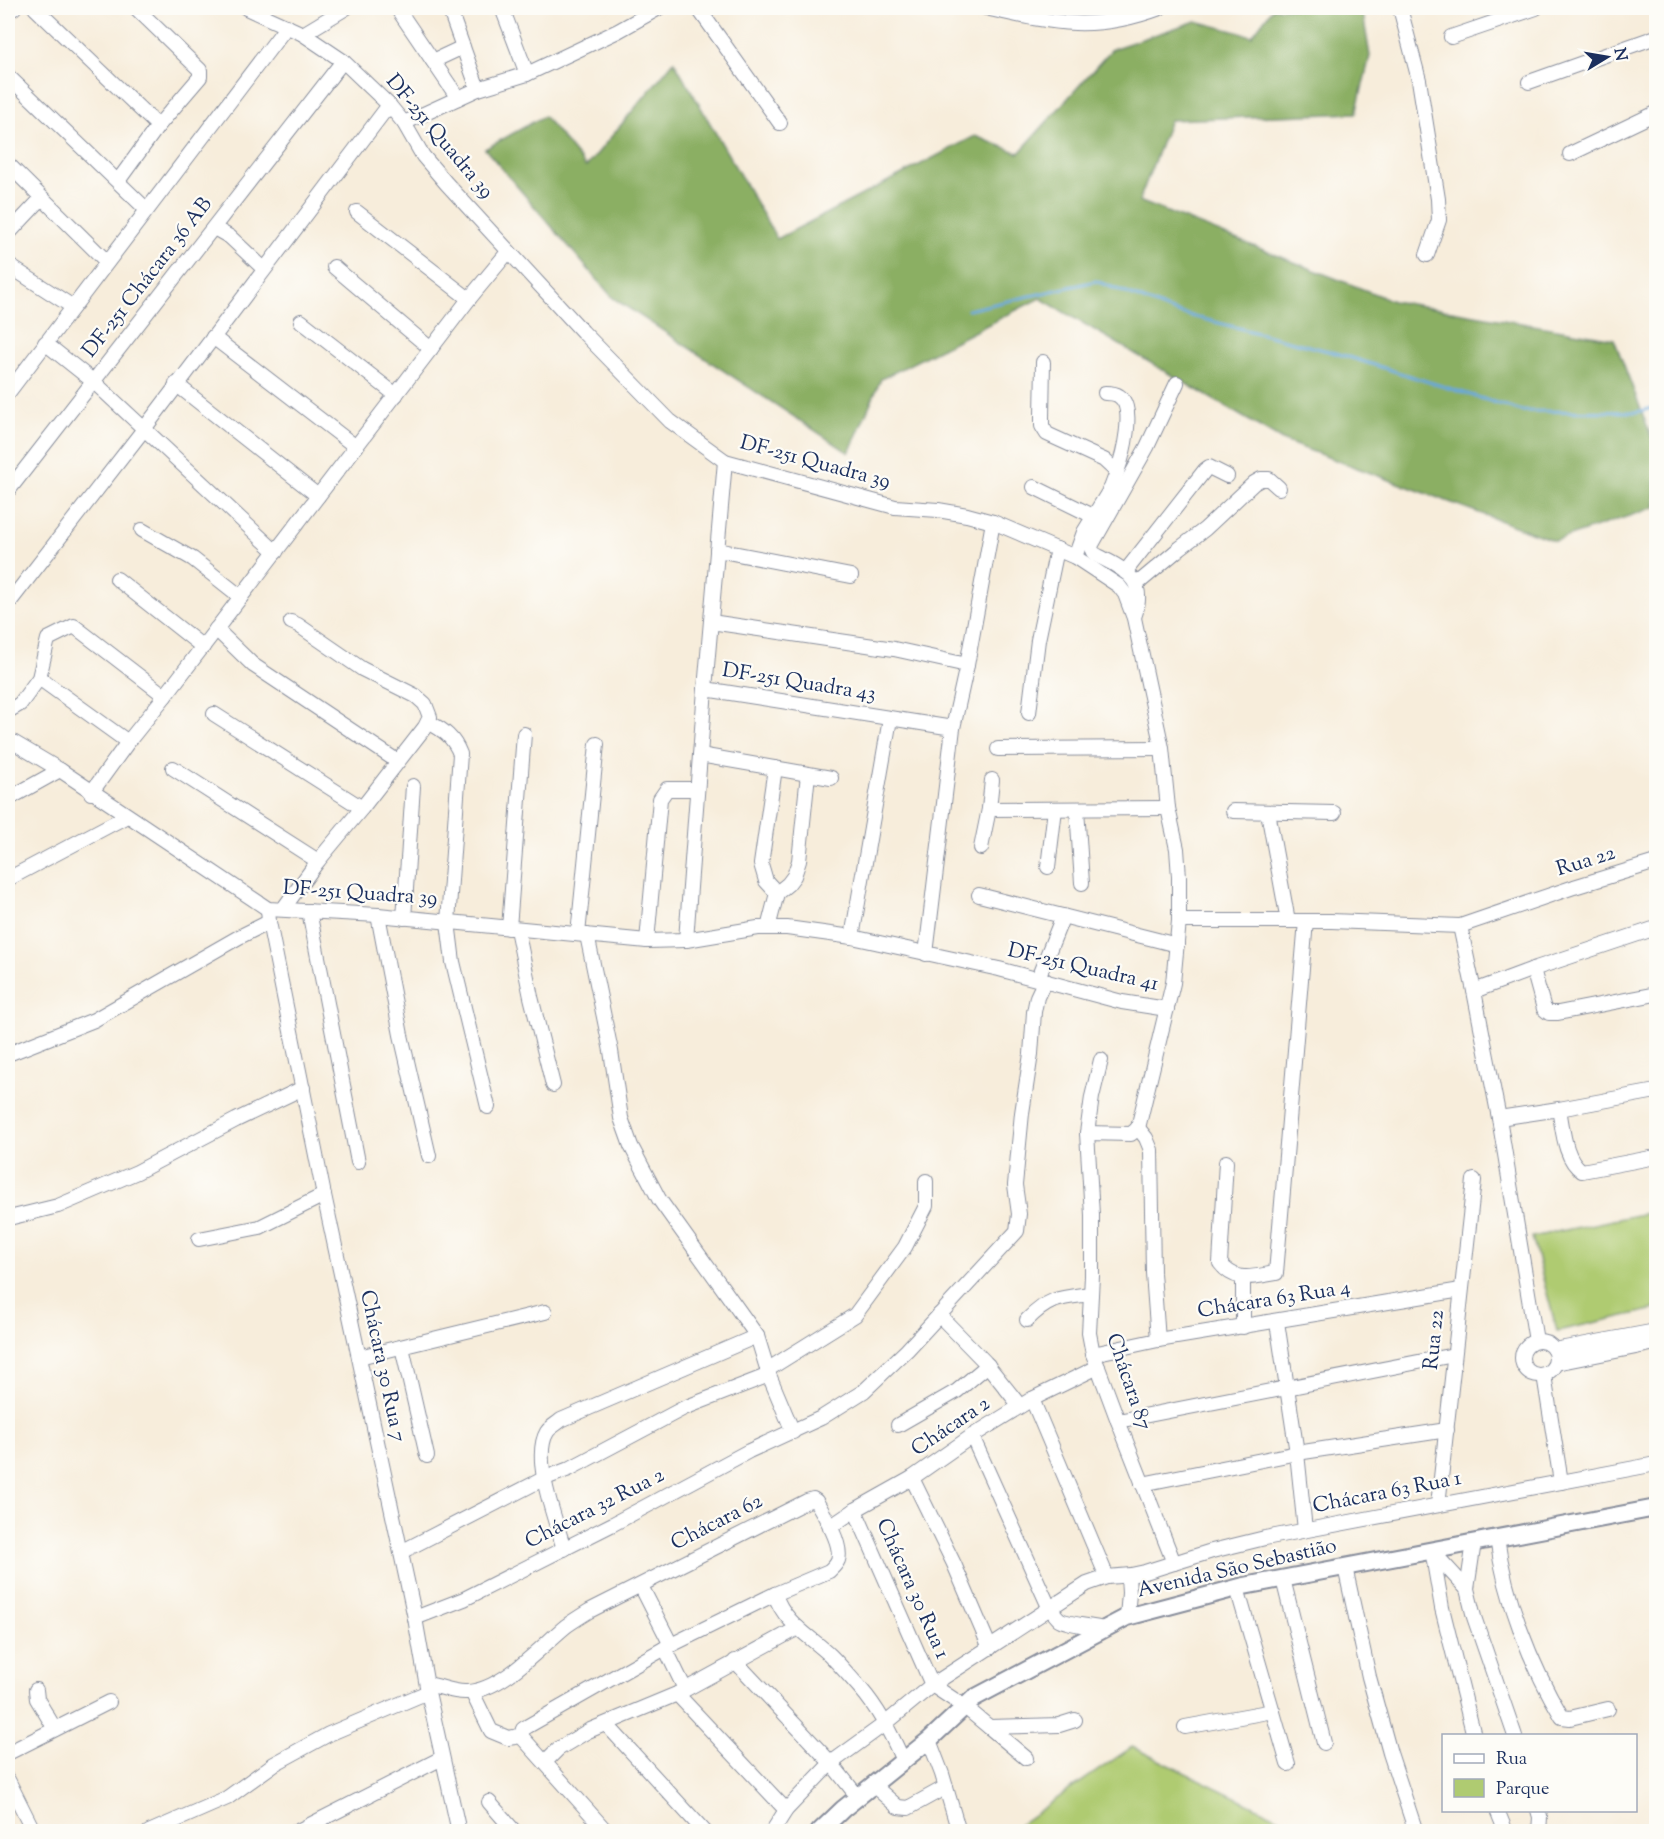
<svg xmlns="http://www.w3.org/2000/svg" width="1664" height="1839" viewBox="0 0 1664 1839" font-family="'Sorts Mill Goudy',serif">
  <rect width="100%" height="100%" fill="#fdfcf7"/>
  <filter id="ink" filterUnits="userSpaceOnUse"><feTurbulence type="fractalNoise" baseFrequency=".0167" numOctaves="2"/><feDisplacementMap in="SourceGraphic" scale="12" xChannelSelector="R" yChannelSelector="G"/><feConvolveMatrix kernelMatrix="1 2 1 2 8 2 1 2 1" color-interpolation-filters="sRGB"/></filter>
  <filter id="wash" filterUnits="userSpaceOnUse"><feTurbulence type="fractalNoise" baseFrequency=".008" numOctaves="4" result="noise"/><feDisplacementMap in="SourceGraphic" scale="24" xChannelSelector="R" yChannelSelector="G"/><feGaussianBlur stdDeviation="1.35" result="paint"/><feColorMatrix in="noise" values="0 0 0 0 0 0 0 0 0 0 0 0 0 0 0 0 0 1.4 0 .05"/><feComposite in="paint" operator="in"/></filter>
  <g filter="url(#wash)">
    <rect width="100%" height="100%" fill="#f7eddb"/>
    <!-- green -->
    <g fill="#afcb71" stroke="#657d68" stroke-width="1.5">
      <polygon points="1656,1211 1656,1309 1557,1331 1532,1237"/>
      <polygon points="1132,1747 1289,1823 1296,1831 1010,1831"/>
    </g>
    <!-- forest -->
    <polygon fill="#8baf63" stroke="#536f60" stroke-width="1.5" points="1273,8 1362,8 1370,56 1356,113 1170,120 1139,201 1393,301 1614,339 1656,449 1656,507 1555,541 1284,441 1040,298 881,379 849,453 613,298 485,149 544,116 586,167 674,61 777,239 975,136 1019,153 1112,49 1196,21 1252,36"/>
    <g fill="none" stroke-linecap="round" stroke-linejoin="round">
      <!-- stream -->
      <polyline stroke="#68a8db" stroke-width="3" points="968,310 1096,281 1172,311 1336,353 1522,411 1637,412 1656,407"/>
    </g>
  </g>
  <g filter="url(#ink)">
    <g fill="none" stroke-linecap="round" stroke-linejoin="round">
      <!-- minor casing -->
      <g stroke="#898e9c" stroke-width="16">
        <g id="minor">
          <polyline points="35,8 158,126"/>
          <polyline points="246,8 303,34 343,61 389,105 404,123 423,156 446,183 583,332 670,421 725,461 895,507 938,510 967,515 993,522 1075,557 1119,586 1125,594 1134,618 1162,748 1168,808 1177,849 1179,877 1179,921 1173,983 1138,1128"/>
          <polyline points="397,8 458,98"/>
          <polyline points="449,8 478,89"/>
          <polyline points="502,8 527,74"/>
          <polyline points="698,8 780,123"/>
          <path d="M986,8C1053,23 1093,33 1160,8"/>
          <polyline points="1400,8 1419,80 1438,199 1439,220 1427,255"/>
          <polyline points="8,11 14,8"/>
          <polyline points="303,34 346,8"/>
          <polyline points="1451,37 1536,8"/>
          <polyline points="433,61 463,47"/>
          <polyline points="8,76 147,210"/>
          <polyline points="1529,82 1656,37"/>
          <polyline points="404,123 478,89 527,74 618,31 659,8"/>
          <polyline points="1570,154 1656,113"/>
          <polyline points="8,164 107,262"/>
          <polyline points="118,181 158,126 200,77 200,70 136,8"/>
          <polyline points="357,212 469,299"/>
          <polyline points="214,228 230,237 264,269"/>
          <polyline points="8,234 42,198"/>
          <polyline points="8,265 73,307"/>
          <polyline points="334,267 431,349"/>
          <polyline points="301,321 396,395"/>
          <polyline points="213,337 356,447"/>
          <polyline points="45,343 94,382 276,552"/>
          <polyline points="1043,362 1042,417 1042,426 1047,434 1104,460 1117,472 1111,488 1084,532 1075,557"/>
          <polyline points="176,384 318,496"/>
          <polyline points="8,393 287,26"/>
          <path d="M1105,393C1110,393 1115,393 1119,396C1136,407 1123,456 1117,472"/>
          <polyline points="1034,487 1095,517"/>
          <polyline points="8,491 343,61"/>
          <polyline points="142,530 193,559 241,597"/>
          <polyline points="717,550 851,576"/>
          <polyline points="1125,572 1205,470 1209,467 1227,476"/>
          <polyline points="117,579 203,647"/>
          <polyline points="1137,584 1180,548 1205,529 1254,483 1261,479 1269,479 1279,488"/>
          <polyline points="8,604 144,429 389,105"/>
          <path d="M1134,617C1146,585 1131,572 1104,559C1097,555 1092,555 1091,546L1147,447L1177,383"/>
          <polyline points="711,622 894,649 967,665"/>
          <polyline points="216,629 253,665 397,761"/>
          <polyline points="39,678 128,742"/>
          <polyline points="705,689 953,728"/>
          <polyline points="8,711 20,704 39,678 48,639 74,626 165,696"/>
          <polyline points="1029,713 1038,640 1057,549"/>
          <polyline points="214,714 362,808"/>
          <path d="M428,722C444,730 454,738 460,754L448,922L453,962L488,1107"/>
          <polyline points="8,739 60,770 268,909 378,915 647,941 686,940 758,928 787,928 852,937 999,969 1122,1002 1167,1009"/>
          <polyline points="998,749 1162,748"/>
          <polyline points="700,755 831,778"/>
          <polyline points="173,768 318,861"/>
          <polyline points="775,768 761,864 766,881 777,893"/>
          <polyline points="91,793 128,742 165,696 469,299 508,252"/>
          <polyline points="8,799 60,770"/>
          <polyline points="989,809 1168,808"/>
          <polyline points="1077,809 1082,883"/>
          <polyline points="1233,811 1334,813"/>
          <polyline points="1268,812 1288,921"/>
          <polyline points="981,848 989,809 992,780"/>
          <polyline points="1048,867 1055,809"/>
          <polyline points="8,879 127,816"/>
          <polyline points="979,895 1177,945"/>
          <polyline points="268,909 269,922 324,1195 415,1618 428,1692 459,1832"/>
          <polyline points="283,909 318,861 362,808 425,727 430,717 425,704 416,696 362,669 298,625 291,622"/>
          <polyline points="309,911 358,1162"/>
          <polyline points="378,915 401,1035 429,1156"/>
          <polyline points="404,918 413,786"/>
          <polyline points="1179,921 1331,921 1460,926 1574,887 1656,862"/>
          <polyline points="1460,926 1474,991"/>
          <polyline points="509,928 524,734"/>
          <polyline points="768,928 777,893 788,884 794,876 799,861 808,774"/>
          <polyline points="1656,928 1533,969 1544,1009 1549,1013 1558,1013 1656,994"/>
          <polyline points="517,929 531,997 553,1085"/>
          <polyline points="578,934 597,744"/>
          <polyline points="587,935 611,1051 621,1118 631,1146 659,1199 757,1336 769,1375 793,1432"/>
          <polyline points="852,937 890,719"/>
          <polyline points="686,940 705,689 725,461"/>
          <polyline points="647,941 660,799 667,789 697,789"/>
          <polyline points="926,954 953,728 967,665 993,522"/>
          <polyline points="1533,969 1474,991 1499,1118 1536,1341"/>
          <polyline points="1038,978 1063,916"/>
          <polyline points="8,1054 94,1020 239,937 269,922"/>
          <polyline points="1101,1060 1092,1097 1087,1133 1092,1215 1092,1276 1089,1333 1093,1354 1118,1421 1174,1563"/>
          <path d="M1656,1091L1559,1109C1563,1129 1564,1159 1582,1171L1656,1157"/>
          <polyline points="1499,1118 1559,1109"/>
          <polyline points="1087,1133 1131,1134 1138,1128 1146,1138 1151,1150 1153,1273 1158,1340"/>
          <path d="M1226,1162L1220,1263C1236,1284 1254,1276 1276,1273L1306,921"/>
          <polyline points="8,1216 13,1217 58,1206 137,1172 236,1120 303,1088"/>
          <polyline points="199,1239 260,1227 324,1195"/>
          <polyline points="939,1315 985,1362 1020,1406"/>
          <path d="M1027,1320C1050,1297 1060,1298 1091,1294"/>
          <polyline points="1277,1322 1297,1453 1305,1530"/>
          <polyline points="1243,1327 1243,1278"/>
          <circle cx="1539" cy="1358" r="17"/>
          <polyline points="402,1347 427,1456"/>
          <polyline points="1554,1350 1656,1331"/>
          <polyline points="1093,1354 1158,1340 1461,1290"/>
          <polyline points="359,1357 545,1312"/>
          <polyline points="1556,1363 1656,1343"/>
          <polyline points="767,1370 855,1315 905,1247 926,1206 926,1181"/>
          <polyline points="1544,1375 1561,1482"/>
          <polyline points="1032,1399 1107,1577"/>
          <polyline points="1118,1421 1454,1355"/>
          <polyline points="898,1425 957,1391 988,1365"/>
          <path d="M972,1436L1049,1607C1052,1611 1056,1616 1059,1619C1066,1624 1092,1626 1103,1629"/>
          <polyline points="912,1478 954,1564 990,1648"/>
          <polyline points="1142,1484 1297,1453 1447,1430"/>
          <polyline points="1438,1505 1474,1180"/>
          <polyline points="855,1510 932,1685"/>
          <polyline points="830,1527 855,1510 912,1478 972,1436 1032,1399 1098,1367"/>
          <path d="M1497,1538C1505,1599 1531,1665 1562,1717L1570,1718L1608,1709"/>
          <polyline points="1474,1542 1467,1589 1474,1617 1515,1736"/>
          <path d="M564,1549C556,1521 531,1458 547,1432C550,1427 557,1424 561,1420L757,1336"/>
          <polyline points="1432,1550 1442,1608 1474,1736"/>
          <polyline points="1432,1551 1467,1589"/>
          <polyline points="401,1552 543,1479 569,1469 684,1408 769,1375"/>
          <polyline points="1345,1567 1369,1677 1390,1753 1416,1832"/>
          <polyline points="1283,1579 1324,1743"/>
          <polyline points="641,1586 671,1645"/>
          <polyline points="1237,1588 1288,1764"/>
          <path d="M775,1594C783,1622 810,1636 830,1655C841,1666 851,1678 861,1689C880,1711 892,1735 903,1761"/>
          <polyline points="1127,1617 1129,1593 1128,1576"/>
          <polyline points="415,1618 464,1599 613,1524 749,1451 821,1418 864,1391 907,1350 1017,1231 1019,1214 1015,1185 1022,1113 1031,1054 1034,1012 1037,997 1045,980"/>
          <polyline points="665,1648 685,1689"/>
          <polyline points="735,1661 831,1763 858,1797"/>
          <path d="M427,1684C440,1686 454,1693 467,1692C503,1690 539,1648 566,1626C573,1621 581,1616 589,1611L807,1501L813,1499L816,1501C824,1514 843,1545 838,1560C836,1565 832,1568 829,1571L775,1594L665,1648L528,1726L523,1729L521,1736"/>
          <polyline points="932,1685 965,1707 989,1727 1059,1725 1075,1720"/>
          <polyline points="36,1690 37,1699 55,1729"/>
          <polyline points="472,1692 491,1731 508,1738 521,1736"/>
          <polyline points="677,1694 786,1810"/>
          <polyline points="607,1725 705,1832"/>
          <polyline points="989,1727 1026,1758"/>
          <polyline points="1185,1727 1273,1711"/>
          <polyline points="521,1736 607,1832"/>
          <polyline points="929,1740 942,1774 959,1832"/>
          <polyline points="8,1753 109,1702"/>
          <polyline points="545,1762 558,1749 588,1731 677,1694 798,1628"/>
          <polyline points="8,1780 34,1832"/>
          <polyline points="873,1785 898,1807 908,1808 946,1787"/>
          <polyline points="489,1802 515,1832"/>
          <polyline points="1497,1810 1506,1832"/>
          <polyline points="1538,1810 1540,1817 1539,1832"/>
          <polyline points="149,1832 227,1798 274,1764 329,1734 428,1692"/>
          <polyline points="296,1832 442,1758"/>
          <polyline points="772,1832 786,1810 831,1763 886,1723 932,1685 1087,1584 1107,1577 1131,1575 1145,1572 1212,1551 1265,1538 1656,1464"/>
        </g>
      </g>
      <!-- major casing -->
      <g stroke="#898e9c" stroke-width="20">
        <polyline id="major" points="819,1832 843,1809 929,1740 974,1698 1127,1617 1244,1586 1656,1508"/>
      </g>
      <!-- minor -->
      <use href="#minor" stroke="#fff" stroke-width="14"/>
      <!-- major -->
      <use href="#major" stroke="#fff" stroke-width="16"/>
    </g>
  </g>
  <g text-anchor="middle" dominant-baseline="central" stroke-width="4.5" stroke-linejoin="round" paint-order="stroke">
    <!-- street labels -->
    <g font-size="21" fill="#1b2f5e" stroke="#fdfcf7">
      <text transform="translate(439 137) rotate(50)">DF-251 Quadra 39</text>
      <text transform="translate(148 278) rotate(-52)">DF-251 Chácara 36 AB</text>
      <text transform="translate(815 463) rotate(15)">DF-251 Quadra 39</text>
      <text transform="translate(799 683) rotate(9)">DF-251 Quadra 43</text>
      <text transform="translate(1586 862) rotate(-17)">Rua 22</text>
      <text transform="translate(360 894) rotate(4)">DF-251 Quadra 39</text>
      <text transform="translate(1083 968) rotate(13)">DF-251 Quadra 41</text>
      <text transform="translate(1274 1300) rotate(-9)">Chácara 63 Rua 4</text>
      <text transform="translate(1435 1340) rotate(-84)">Rua 22</text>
      <text transform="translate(382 1366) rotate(78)">Chácara 30 Rua 7</text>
      <text transform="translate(1128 1382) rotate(71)">Chácara 87</text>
      <text transform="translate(951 1427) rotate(-34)">Chácara 2</text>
      <text transform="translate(1387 1493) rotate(-11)">Chácara 63 Rua 1</text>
      <text transform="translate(595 1509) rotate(-27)">Chácara 32 Rua 2</text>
      <text transform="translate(717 1523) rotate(-27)">Chácara 62</text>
      <text transform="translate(1237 1569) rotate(-13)">Avenida São Sebastião</text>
      <text transform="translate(912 1589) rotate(66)">Chácara 30 Rua 1</text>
    </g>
  </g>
  <!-- margin -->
  <rect width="1664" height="1839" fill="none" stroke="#fdfcf7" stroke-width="30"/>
  <!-- legend -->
  <rect x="1442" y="1734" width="195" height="78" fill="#fdfcf7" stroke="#a3aaba" stroke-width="1.5"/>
  <rect x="1454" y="1754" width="30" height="9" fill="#ffffff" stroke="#a3aaba" stroke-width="1.5"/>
  <text x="1496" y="1764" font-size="18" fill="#1b2f5e">Rua</text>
  <rect x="1454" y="1779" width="30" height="18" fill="#afcb71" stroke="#a3aaba" stroke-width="1.5"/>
  <text x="1496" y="1794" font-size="18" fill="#1b2f5e">Parque</text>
  <!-- north arrow -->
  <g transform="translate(1607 57) rotate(79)" stroke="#fdfcf7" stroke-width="4.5" paint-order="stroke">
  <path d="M0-4.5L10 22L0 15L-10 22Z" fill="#1b2f5e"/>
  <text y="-9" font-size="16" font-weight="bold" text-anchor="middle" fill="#1b2f5e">N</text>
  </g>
</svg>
